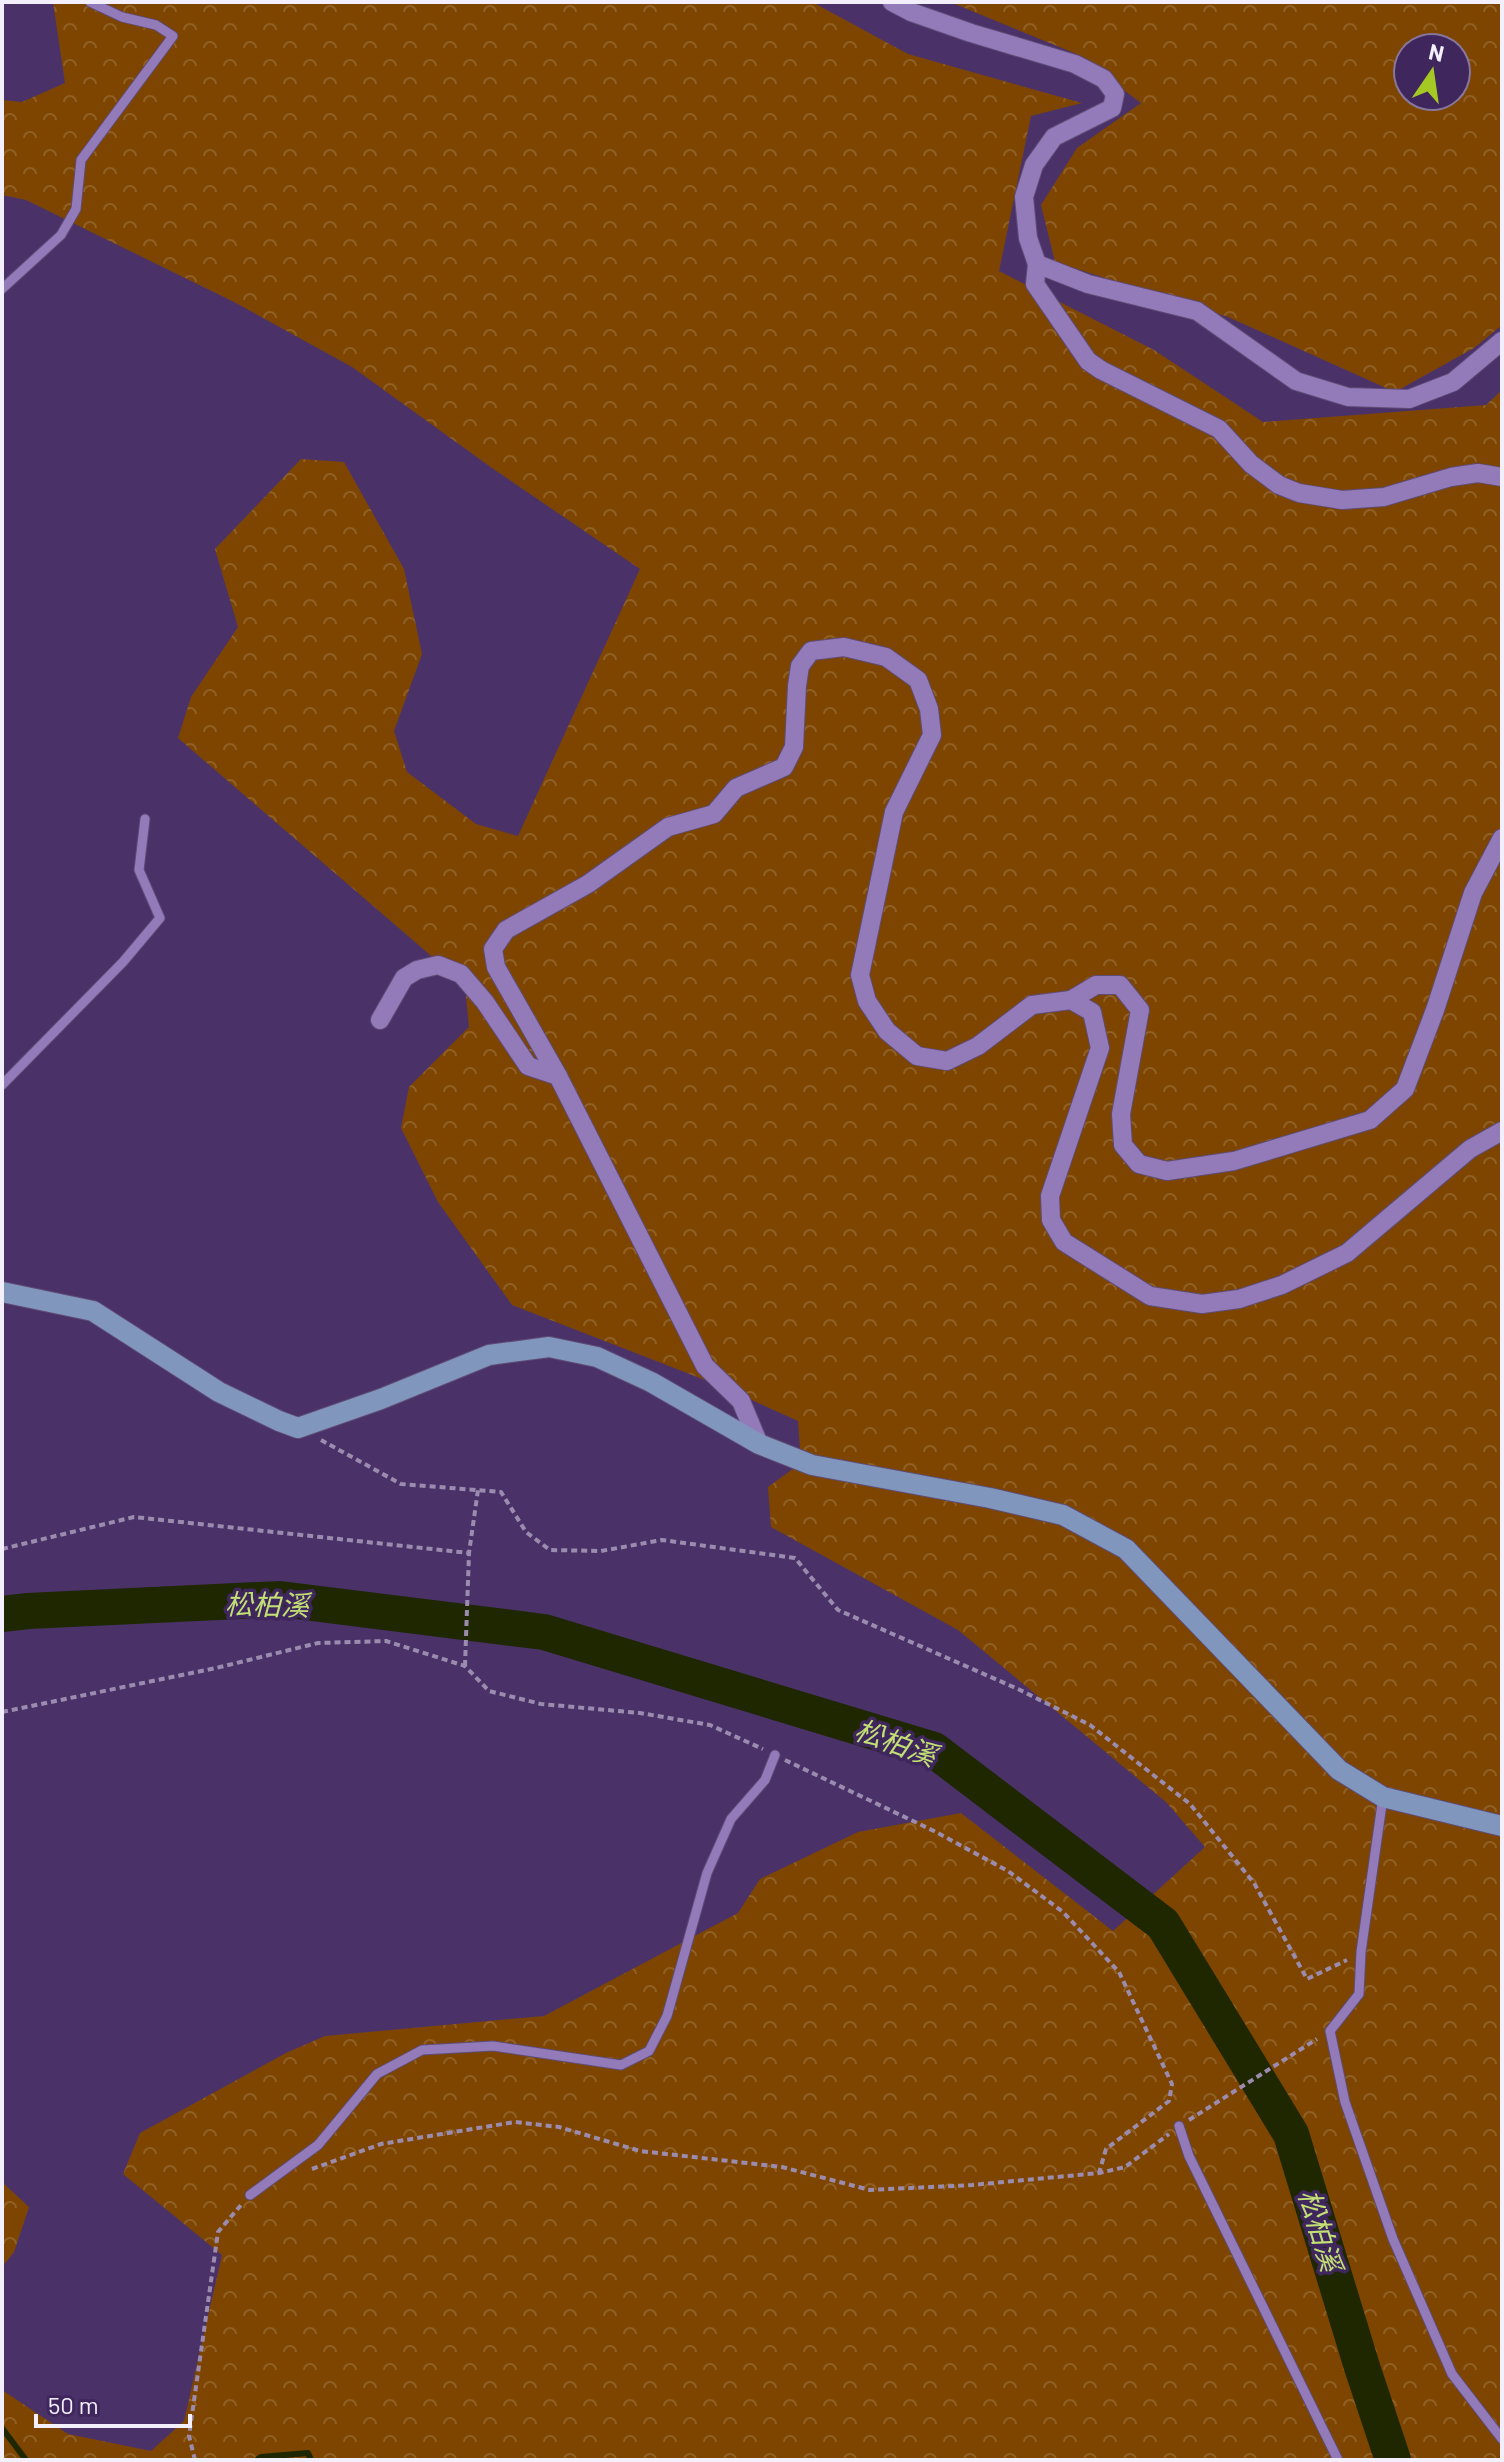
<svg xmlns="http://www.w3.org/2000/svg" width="1504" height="2462" viewBox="0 0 1504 2462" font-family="Barlow,'Noto Sans TC',sans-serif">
  <defs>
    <pattern id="forest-crowns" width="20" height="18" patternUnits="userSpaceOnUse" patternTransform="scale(2)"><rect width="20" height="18" fill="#7d4500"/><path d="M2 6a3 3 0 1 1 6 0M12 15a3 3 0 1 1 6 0" fill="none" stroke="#906026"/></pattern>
  </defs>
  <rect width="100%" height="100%" fill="#4a3269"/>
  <!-- forest -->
  <g fill="url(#forest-crowns)" fill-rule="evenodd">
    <polygon points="53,2 812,2 908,54 1082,103 1031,116 999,271 1154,350 1263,422 1486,405 1502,390 1502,2460 2,2460 2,2390 68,2434 151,2451 184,2421 222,2255 123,2174 140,2133 286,2053 325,2036 544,2016 738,1913 760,1879 858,1832 961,1813 1113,1931 1205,1847 1166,1802 958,1630 771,1527 768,1487 801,1463 798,1421 723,1387 512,1305 438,1202 401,1128 409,1087 469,1027 465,985 178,738 191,697 238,627 215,549 301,459 344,462 404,569 422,654 394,731 407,772 476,824 518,836 640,569 492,468 352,367 234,302 26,200 2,195 2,100 22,102 65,83"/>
    <path d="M950,2H1502V325L1474,348L1395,392L1228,317L1055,262L1041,205L1077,148L1141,103L1074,53ZM1408,48H1456V96H1408Z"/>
    <polygon points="2,2182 29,2207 14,2252 2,2267"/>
  </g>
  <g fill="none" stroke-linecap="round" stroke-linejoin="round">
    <!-- stream -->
    <g stroke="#1e2700" stroke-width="6">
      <polyline points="2,2428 26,2460"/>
      <polyline points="257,2460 261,2457 308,2453 311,2460"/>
    </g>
    <!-- river -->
    <polyline stroke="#1e2700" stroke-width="36" points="2,1614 28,1611 280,1599 544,1632 934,1750 1163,1924 1291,2134 1362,2367 1393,2460"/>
    <!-- service casing -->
    <g stroke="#5f4c76" stroke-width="11">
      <g id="service">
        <polyline points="2,289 61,235 76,209 81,160 173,36 156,25 122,17 90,2"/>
        <polyline points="2,1085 123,962 160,918 139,870 145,819"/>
        <polyline points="1383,1797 1361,1952 1359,1994 1330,2031 1345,2102 1393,2239 1452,2374 1502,2439"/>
        <polyline points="1179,2126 1189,2156 1338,2460"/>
        <polyline points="250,2195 318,2145 377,2074 422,2050 493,2046 621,2065 649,2051 667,2016 707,1873 731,1819 765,1780 775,1755"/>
      </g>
    </g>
    <!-- minor casing -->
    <g stroke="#5f4c76" stroke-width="20">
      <g id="minor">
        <polyline points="892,2 911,12 971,33 1075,64 1104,79 1115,94 1112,108 1054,137 1034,165 1024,197 1028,238 1037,264 1088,284 1197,311 1296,381 1348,397 1409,399 1453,382 1502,341"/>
        <polyline points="1037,264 1035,284 1088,361 1101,370 1219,429 1251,464 1279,485 1299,493 1342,500 1384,497 1451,477 1478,473 1502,477"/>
        <polyline points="1071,1000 1096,985 1120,985 1140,1010 1121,1114 1123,1145 1139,1164 1167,1171 1234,1161 1370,1120 1405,1089 1435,1010 1473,893 1502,838"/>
        <polyline points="380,1020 404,978 417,970 438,965 461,974 485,1002 528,1066 558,1076"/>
        <polyline points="759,1444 741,1401 705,1366 558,1076 496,967 493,949 506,930 588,884 668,827 714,814 736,788 784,767 794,747 797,686 800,666 811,651 844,647 886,657 918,680 929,709 932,735 894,812 860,975 867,1001 887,1031 917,1056 947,1061 978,1046 1032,1005 1071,1000 1092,1012 1100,1048 1050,1196 1051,1220 1064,1242 1150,1296 1202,1304 1239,1299 1282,1285 1347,1253 1470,1149 1502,1131"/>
      </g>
    </g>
    <!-- secondary casing -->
    <g stroke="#5f4c76" stroke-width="22">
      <polyline id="secondary" points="2,1292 93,1311 219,1392 279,1421 298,1428 381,1399 489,1355 549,1347 597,1357 651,1382 759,1444 812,1465 990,1498 1063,1515 1126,1549 1339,1770 1383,1797 1502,1826"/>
    </g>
    <!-- path -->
    <g stroke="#9b8caf" stroke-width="4" stroke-dasharray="6 4" stroke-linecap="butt">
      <polyline points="321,1440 401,1484 501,1492 526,1532 550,1550 601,1551 662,1540 795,1558 838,1610 1018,1689 1090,1725 1190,1804 1254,1883 1307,1979 1347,1960"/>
      <polyline points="2,1549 134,1517 469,1553 478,1490"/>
      <polyline points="465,1666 469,1553"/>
      <polyline points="2,1712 216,1668 318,1643 386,1641 465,1666 489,1691 541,1704 640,1713 710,1725 763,1749"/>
      <polyline points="785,1760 934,1831 1008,1871 1063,1912 1119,1972 1172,2084 1169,2101 1106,2149 1099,2173"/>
      <polyline points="1189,2120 1317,2039"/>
      <polyline points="312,2169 381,2144 515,2122 559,2127 640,2151 782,2167 870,2190 972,2185 1099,2173 1125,2167 1169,2134"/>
      <polyline points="195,2460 189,2436 218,2232 241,2205"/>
    </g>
    <!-- service -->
    <use href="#service" stroke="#937bb9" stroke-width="9"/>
    <!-- minor -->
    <use href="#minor" stroke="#937bb9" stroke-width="18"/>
    <!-- secondary -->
    <use href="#secondary" stroke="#8096bc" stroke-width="20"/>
  </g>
  <g text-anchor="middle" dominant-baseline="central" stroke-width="7" stroke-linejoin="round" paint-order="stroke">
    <!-- water labels -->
    <g font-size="28" font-style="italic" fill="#c3e074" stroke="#3f275d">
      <text transform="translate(267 1604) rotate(1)">松柏溪</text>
      <text transform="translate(896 1742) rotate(20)">松柏溪</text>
      <text transform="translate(1321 2230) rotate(73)">松柏溪</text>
    </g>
  </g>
  <!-- border -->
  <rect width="1504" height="2462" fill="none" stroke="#f4effd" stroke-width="8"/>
  <!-- north arrow -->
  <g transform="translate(1432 72) rotate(13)"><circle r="38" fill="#3f275d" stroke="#87779d" stroke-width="2"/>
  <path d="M0-6L14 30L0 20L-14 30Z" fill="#a5c823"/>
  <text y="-12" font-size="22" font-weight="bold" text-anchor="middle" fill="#f4effd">N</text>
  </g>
  <!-- scale -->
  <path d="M36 2414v12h154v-12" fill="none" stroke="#f4effd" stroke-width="4"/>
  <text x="48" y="2414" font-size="24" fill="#f4effd" stroke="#3f275d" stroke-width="6" paint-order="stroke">50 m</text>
</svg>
